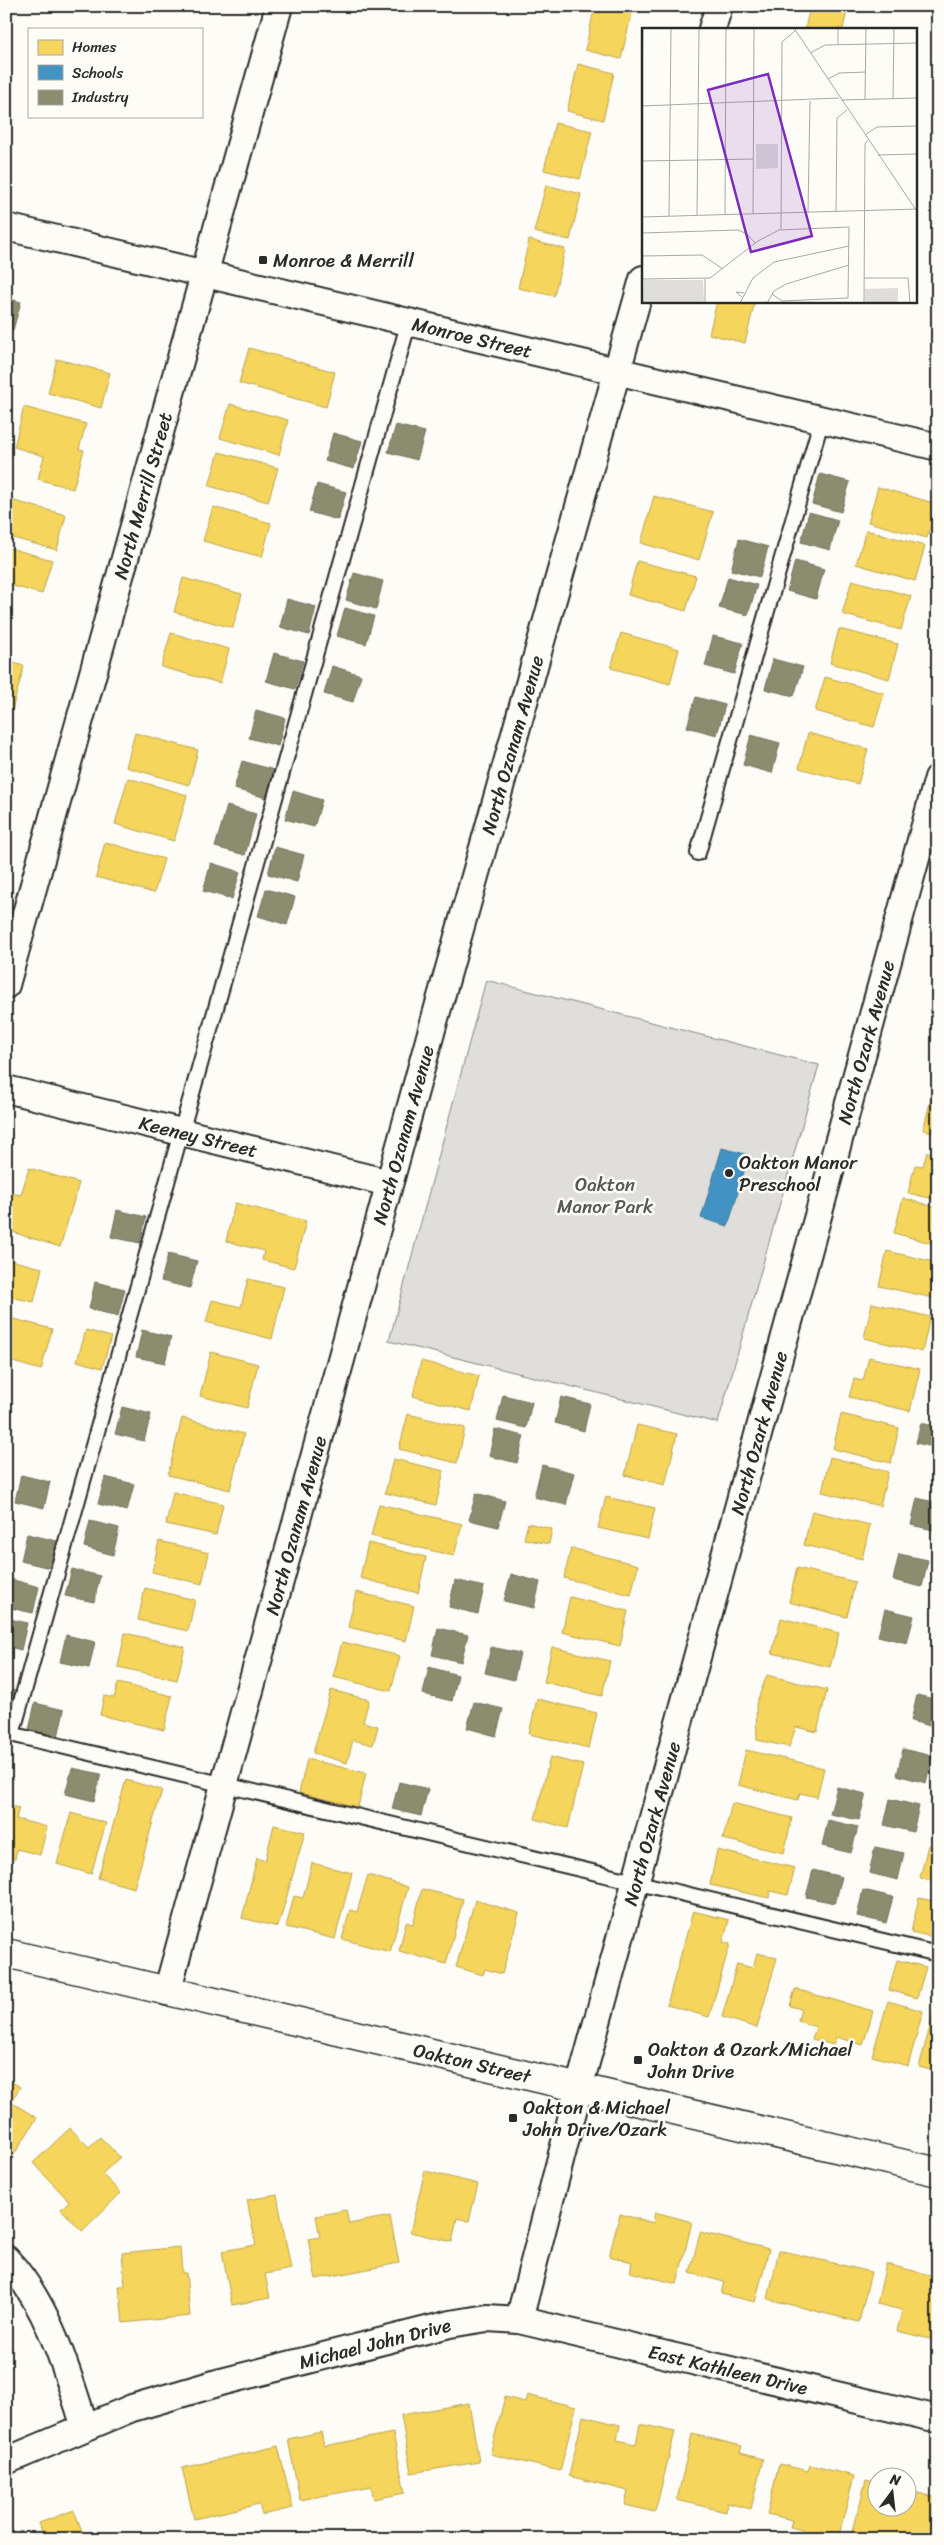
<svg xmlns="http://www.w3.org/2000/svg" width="944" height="2545" viewBox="0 0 944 2545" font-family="Sriracha,sans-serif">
  <rect width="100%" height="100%" fill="#fdfcf7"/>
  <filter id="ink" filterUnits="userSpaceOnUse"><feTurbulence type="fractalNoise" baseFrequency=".02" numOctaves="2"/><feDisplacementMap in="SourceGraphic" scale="10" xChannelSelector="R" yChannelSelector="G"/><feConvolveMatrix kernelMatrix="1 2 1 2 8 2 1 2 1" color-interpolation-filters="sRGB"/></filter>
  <g filter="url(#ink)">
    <!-- green -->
    <polygon fill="#dfdeda" stroke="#858482" points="486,980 819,1065 718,1423 389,1341"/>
    <!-- homes -->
    <g fill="#f6d55c" stroke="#b9a24d">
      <polygon points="595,6 610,6 632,12 621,59 585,50"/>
      <polygon points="810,6 848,6 843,29 805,29"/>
      <polygon points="578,64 614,73 603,120 567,111"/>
      <polygon points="555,123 592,131 580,179 544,170"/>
      <polygon points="546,185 581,194 570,240 534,232"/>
      <polygon points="529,240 565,249 554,296 518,288"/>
      <polygon points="717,301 755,301 745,343 709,334"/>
      <polygon points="249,348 335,372 326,407 239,383"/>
      <polygon points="57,359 110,373 101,408 48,393"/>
      <polygon points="230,404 288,420 279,455 220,438"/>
      <polygon points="24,407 86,424 79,449 84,450 73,489 38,479 44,456 14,447"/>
      <polygon points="219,452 278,468 268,502 209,486"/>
      <polygon points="878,487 937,504 927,538 868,522"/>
      <polygon points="654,496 713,512 699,560 641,543"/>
      <polygon points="7,499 66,515 57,550 6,536"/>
      <polygon points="213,507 271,523 262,557 203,541"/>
      <polygon points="866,530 925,546 915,581 856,564"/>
      <polygon points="6,547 52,560 42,594 6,584"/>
      <polygon points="637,561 696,576 686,611 628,595"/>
      <polygon points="183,578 242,594 233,628 174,612"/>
      <polygon points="852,580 911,596 901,630 842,614"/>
      <polygon points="839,629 898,644 889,679 830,663"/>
      <polygon points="171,633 229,649 220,683 161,667"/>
      <polygon points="621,633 679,649 670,684 611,668"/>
      <polygon points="6,661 24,666 6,732"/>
      <polygon points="825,677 884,693 874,727 815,711"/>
      <polygon points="135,733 198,750 189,785 126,767"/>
      <polygon points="808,733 868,749 858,784 799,768"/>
      <polygon points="128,778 187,795 174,841 115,824"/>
      <polygon points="105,842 164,859 154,893 96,877"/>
      <polygon points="932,1095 938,1096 938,1133 923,1130"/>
      <polygon points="927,1152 938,1154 938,1200 908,1193 915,1165 923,1166"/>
      <polygon points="29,1168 79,1183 60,1247 9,1231 14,1214 6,1212 11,1193 21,1195"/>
      <polygon points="903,1198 938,1208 938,1245 894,1233"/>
      <polygon points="235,1203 306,1221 294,1268 262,1260 264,1251 226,1241"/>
      <polygon points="887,1251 938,1263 938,1299 879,1286"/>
      <polygon points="6,1259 42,1268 34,1302 6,1296"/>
      <polygon points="248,1279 284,1287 272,1339 206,1322 212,1300 241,1307"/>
      <polygon points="872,1303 930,1317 922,1352 864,1338"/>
      <polygon points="6,1317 52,1329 41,1370 6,1360"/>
      <polygon points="86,1330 111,1337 102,1368 77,1361"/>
      <polygon points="211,1352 258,1364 247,1408 200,1396"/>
      <polygon points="869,1357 920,1369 910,1411 849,1397 854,1379 863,1381"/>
      <polygon points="421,1361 479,1376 471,1411 413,1396"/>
      <polygon points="408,1414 465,1428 457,1463 399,1449"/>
      <polygon points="841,1414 899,1428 891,1463 833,1449"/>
      <polygon points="182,1418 244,1434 230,1490 168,1475"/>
      <polygon points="637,1425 677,1434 665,1485 625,1475"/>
      <polygon points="830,1457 888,1472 880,1506 822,1492"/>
      <polygon points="393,1459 444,1471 436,1505 385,1493"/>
      <polygon points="173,1492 223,1504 216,1535 166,1524"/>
      <polygon points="606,1497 655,1508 648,1539 598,1528"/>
      <polygon points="379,1504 462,1524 454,1556 371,1536"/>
      <polygon points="812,1511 870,1525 862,1559 804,1545"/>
      <polygon points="528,1523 552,1529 549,1544 524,1539"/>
      <polygon points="159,1541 209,1553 202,1584 152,1572"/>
      <polygon points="368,1543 426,1557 418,1593 360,1578"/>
      <polygon points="571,1548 638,1565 631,1595 564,1578"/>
      <polygon points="797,1568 855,1582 847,1617 789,1602"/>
      <polygon points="145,1588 195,1600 188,1631 138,1620"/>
      <polygon points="356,1592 414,1606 406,1641 348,1627"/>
      <polygon points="570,1597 628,1611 620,1646 562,1632"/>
      <polygon points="781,1618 839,1633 830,1667 772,1653"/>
      <polygon points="125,1633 185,1647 177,1680 118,1667"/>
      <polygon points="342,1642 400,1656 391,1691 333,1677"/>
      <polygon points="552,1647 610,1661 602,1696 544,1682"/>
      <polygon points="767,1675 827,1690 817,1732 796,1727 789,1747 757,1740 756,1704"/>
      <polygon points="118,1683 172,1696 164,1730 100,1715 104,1696 114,1698"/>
      <polygon points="331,1690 369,1700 363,1722 378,1726 373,1745 353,1740 347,1763 313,1753"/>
      <polygon points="537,1699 597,1713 589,1748 529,1734"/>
      <polygon points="746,1750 824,1768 817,1797 800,1793 798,1800 738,1785"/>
      <polygon points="550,1757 583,1765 568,1828 535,1819"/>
      <polygon points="307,1759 366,1773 358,1807 299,1793"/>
      <polygon points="126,1780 162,1790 134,1888 98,1878"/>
      <polygon points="732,1803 792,1818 784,1853 723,1839"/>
      <polygon points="6,1805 19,1808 16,1819 47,1827 40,1855 17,1849 15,1859 6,1857"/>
      <polygon points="71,1813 106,1823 91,1874 57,1864"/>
      <polygon points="274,1825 305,1832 278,1927 242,1918 257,1858 265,1861"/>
      <polygon points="928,1845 938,1848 938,1883 920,1878"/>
      <polygon points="717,1850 795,1868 788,1895 770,1891 769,1898 710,1885"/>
      <polygon points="312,1863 352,1873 335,1939 286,1927 294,1896 303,1898"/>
      <polygon points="368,1875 408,1887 390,1952 342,1939 350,1910 357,1912"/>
      <polygon points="422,1889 463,1899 446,1964 399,1951 406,1922 413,1924"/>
      <polygon points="919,1898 938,1902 938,1938 911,1932"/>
      <polygon points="475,1900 519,1913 502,1974 485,1969 483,1975 456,1967"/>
      <polygon points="693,1911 729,1920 723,1942 730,1944 709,2017 667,2005"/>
      <polygon points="757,1953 777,1958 757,2028 722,2017 737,1964 753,1968"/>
      <polygon points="897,1960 926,1967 917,1998 889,1990"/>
      <polygon points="795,1989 873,2011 863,2045 836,2037 833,2045 812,2039 816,2027 798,2021 801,2009 790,2006"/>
      <polygon points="888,2001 923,2011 908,2066 872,2056"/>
      <polygon points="936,2005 938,2005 938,2072 919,2067"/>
      <polygon points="6,2078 20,2087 11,2102 37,2118 13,2156 6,2151"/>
      <polygon points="70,2128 89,2147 100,2137 120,2157 102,2174 121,2193 82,2231 61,2209 69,2201 33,2163"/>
      <polygon points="425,2171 478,2184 469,2221 457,2218 452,2242 410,2232"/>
      <polygon points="277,2195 291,2269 265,2274 270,2298 232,2305 222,2251 256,2245 247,2200"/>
      <polygon points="346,2210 349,2224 390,2216 399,2263 316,2279 308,2239 320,2237 316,2216"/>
      <polygon points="655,2212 692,2222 677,2284 630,2272 632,2262 609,2256 620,2214 653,2223"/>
      <polygon points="700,2232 769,2249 755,2302 721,2294 724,2282 690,2273"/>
      <polygon points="180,2247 182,2273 186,2273 190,2316 123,2323 119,2286 125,2286 122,2253"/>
      <polygon points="779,2250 871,2272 859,2322 768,2299"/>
      <polygon points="886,2264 938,2277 938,2341 897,2331 902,2310 877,2304"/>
      <polygon points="527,2395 576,2407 560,2471 490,2454 505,2397 525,2402"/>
      <polygon points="469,2403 479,2462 411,2473 401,2415"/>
      <polygon points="583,2416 620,2425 617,2440 636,2444 640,2424 675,2432 655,2512 625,2505 628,2491 569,2476"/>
      <polygon points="321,2432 324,2446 393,2433 405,2493 374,2499 371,2487 300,2500 288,2439"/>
      <polygon points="692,2434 742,2446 740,2453 763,2459 751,2509 727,2503 726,2512 677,2500"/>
      <polygon points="278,2446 293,2508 262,2515 259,2504 194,2519 182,2468"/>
      <polygon points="779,2464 808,2471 810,2465 854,2476 838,2539 790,2527 792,2520 767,2514"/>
      <polygon points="866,2480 876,2483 876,2508 906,2508 906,2490 938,2498 928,2539 851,2539"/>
      <polygon points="74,2510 85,2539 33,2539 43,2534 39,2523"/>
    </g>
    <!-- schools -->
    <polygon fill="#4393c3" stroke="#3c7495" points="722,1148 749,1155 728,1226 701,1218"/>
    <!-- industry -->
    <g fill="#8c8c6e" stroke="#6f6f5a">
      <polygon points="6,298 21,302 13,330 6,328"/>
      <polygon points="396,425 425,432 417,460 388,452"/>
      <polygon points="333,433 362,441 354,469 325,461"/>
      <polygon points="820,474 850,482 841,512 812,504"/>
      <polygon points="317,484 346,492 338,520 309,512"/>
      <polygon points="809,512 838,520 830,550 801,542"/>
      <polygon points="739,539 768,547 760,577 731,570"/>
      <polygon points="795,561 824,569 816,599 787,591"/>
      <polygon points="354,573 383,581 376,609 346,600"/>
      <polygon points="728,577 757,585 748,615 719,608"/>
      <polygon points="287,599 316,607 309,635 280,627"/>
      <polygon points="345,608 374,616 366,644 337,636"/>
      <polygon points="713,636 743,643 734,674 705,666"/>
      <polygon points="274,653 303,661 295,689 266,681"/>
      <polygon points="773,659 803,667 794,696 765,689"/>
      <polygon points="332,666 361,675 353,702 324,694"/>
      <polygon points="696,697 725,705 717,735 687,727"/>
      <polygon points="256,710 285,718 278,746 249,738"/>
      <polygon points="751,735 780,743 772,773 743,765"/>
      <polygon points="242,761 274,770 267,798 234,789"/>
      <polygon points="293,791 322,800 314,827 285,819"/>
      <polygon points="227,806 256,814 245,855 215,847"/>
      <polygon points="275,847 304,855 297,882 268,874"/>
      <polygon points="211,863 240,872 232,899 203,891"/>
      <polygon points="266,889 295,897 287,925 258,916"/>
      <polygon points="117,1210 146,1217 140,1243 111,1237"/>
      <polygon points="168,1254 197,1261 190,1288 161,1281"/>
      <polygon points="95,1282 125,1289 118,1316 89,1309"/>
      <polygon points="142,1330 171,1337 165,1363 136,1357"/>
      <polygon points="503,1395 532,1402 526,1428 497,1421"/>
      <polygon points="561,1397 590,1404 584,1431 555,1423"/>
      <polygon points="122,1407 151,1414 144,1441 115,1434"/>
      <polygon points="921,1423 938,1427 938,1448 916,1443"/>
      <polygon points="495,1429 524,1436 517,1463 489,1456"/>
      <polygon points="542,1465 574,1473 566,1505 534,1497"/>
      <polygon points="21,1475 50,1482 44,1508 15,1501"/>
      <polygon points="105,1477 134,1484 127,1511 98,1504"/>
      <polygon points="476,1493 505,1501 498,1527 469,1520"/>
      <polygon points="917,1498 938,1503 938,1531 911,1525"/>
      <polygon points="90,1521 119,1528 113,1555 84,1547"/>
      <polygon points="27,1534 57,1541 50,1568 21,1561"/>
      <polygon points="899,1554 928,1560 922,1587 893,1580"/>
      <polygon points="72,1569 100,1576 94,1602 65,1596"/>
      <polygon points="511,1574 540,1582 534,1608 504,1601"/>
      <polygon points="10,1579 39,1587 33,1613 6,1607"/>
      <polygon points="455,1580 484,1587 478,1614 449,1607"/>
      <polygon points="885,1609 914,1616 907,1643 878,1636"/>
      <polygon points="6,1618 27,1623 21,1650 6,1646"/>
      <polygon points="438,1628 468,1635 461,1662 432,1655"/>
      <polygon points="66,1635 95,1642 89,1668 60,1662"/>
      <polygon points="491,1647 520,1653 514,1680 485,1673"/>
      <polygon points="429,1667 458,1675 452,1701 423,1694"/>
      <polygon points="6,1689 15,1691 9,1717 6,1717"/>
      <polygon points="917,1695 938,1700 938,1728 911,1721"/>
      <polygon points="474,1702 503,1709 496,1736 467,1728"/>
      <polygon points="35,1703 64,1710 58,1737 29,1730"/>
      <polygon points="903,1749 932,1756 926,1783 897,1775"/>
      <polygon points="72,1768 101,1774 94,1801 65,1794"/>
      <polygon points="399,1782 428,1789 421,1816 392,1809"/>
      <polygon points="837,1787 866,1794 859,1820 830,1814"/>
      <polygon points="890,1799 919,1806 913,1832 884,1825"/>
      <polygon points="828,1820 858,1827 851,1853 822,1846"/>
      <polygon points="875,1847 904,1853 898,1880 869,1873"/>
      <polygon points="813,1870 842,1877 835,1903 806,1897"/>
      <polygon points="863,1890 893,1897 886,1923 857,1916"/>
    </g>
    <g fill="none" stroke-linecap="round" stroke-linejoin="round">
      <!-- lane casing -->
      <g stroke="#2b2b2b" stroke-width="18">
        <g id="lane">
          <polyline points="698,853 822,418"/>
          <polyline points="6,1733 938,1954"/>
          <polyline points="12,1734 409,321"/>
        </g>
      </g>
      <!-- street casing -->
      <g stroke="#2b2b2b" stroke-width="30">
        <g id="street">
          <polyline points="712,29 719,6"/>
          <path id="s1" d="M6,227L938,447"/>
          <path id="s2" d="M6,985L279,6"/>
          <path id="s3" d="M6,1089L389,1183"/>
          <path id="s4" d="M167,1992L432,1029L643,279"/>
          <path d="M6,2259C49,2305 66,2369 85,2427"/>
          <path id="s5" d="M519,2320L579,2088L938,778"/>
          <path id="s6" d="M6,2461L132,2408L221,2382L450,2324L487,2318L519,2320L938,2419"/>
        </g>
      </g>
      <!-- secondary casing -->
      <g stroke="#2b2b2b" stroke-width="31">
        <g id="secondary">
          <path id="s7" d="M6,1953L938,2172"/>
        </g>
      </g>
      <!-- lane -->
      <use href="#lane" stroke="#fdfcf7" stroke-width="14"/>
      <!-- street -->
      <use href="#street" stroke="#fdfcf7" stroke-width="26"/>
      <!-- secondary -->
      <use href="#secondary" stroke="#fdfcf7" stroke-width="28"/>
    </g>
  </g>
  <!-- markers -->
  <g fill="#2b2b2b" stroke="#fdfcf7" stroke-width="2">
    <rect x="258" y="255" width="10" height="10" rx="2.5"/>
    <circle cx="729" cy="1173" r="5"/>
    <rect x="633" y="2055" width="10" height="10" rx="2.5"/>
    <rect x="508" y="2113" width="10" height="10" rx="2.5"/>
  </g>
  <g text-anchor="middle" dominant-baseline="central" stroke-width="5" stroke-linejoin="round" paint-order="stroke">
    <!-- poi labels -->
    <g font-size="19" fill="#2b2b2b" stroke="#fdfcf7" text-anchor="start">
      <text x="273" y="260">Monroe &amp; Merrill</text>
      <text x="739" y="1162">Oakton Manor<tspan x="739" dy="22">Preschool</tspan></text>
      <text x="648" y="2049">Oakton &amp; Ozark/Michael<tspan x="648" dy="22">John Drive</tspan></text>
      <text x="523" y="2107">Oakton &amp; Michael<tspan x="523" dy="22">John Drive/Ozark</tspan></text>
    </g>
    <!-- street labels -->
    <g font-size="19" fill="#2b2b2b" stroke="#fdfcf7">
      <text stroke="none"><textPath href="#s1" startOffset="479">Monroe Street</textPath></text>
      <text stroke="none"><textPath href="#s2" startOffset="508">North Merrill Street</textPath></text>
      <text stroke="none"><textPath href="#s4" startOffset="1294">North Ozanam Avenue</textPath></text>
      <text stroke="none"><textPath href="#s5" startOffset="1324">North Ozark Avenue</textPath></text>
      <text stroke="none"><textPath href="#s4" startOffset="889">North Ozanam Avenue</textPath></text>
      <text stroke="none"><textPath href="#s3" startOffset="198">Keeney Street</textPath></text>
      <text stroke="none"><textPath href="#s5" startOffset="919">North Ozark Avenue</textPath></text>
      <text stroke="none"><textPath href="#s4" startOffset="484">North Ozanam Avenue</textPath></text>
      <text stroke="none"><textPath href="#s5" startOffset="514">North Ozark Avenue</textPath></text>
      <text stroke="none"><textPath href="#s7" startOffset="479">Oakton Street</textPath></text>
      <text stroke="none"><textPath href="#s6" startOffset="388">Michael John Drive</textPath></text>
      <text stroke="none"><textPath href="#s6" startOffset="750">East Kathleen Drive</textPath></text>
    </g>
    <!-- park labels -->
    <g font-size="19" fill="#585857" stroke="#fdfcf7">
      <text x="605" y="1184">Oakton<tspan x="605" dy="22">Manor Park</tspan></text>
    </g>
  </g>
  <!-- overview -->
  <g transform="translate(642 28)">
    <rect width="275" height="275" fill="#fdfcf7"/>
    <path d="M114,116H136V140L114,141ZM2,252H61L62,275H1ZM256,260V275H223V261Z" fill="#dfdeda"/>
    <path fill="none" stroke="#a9a8a5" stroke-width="1" d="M152,0L274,182M196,17V0M168,25L183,17L275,15M186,51L197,45L224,44M0,54L1,0M251,71L252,0M199,72L275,70M223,72L224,0M0,78L197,70M223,107L235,99L275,98M236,127L275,126M0,133L111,131M166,184L168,73M194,184L195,90L205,82M111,186L112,0M55,187L57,0M83,187L84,0M27,188L29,0M0,189L275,181M139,201L140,14L154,2M0,205L96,202L105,206L113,215M0,228L60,227L81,241M222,250H266L268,275M0,251L68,250L116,213L137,202L207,199L206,270L140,273L130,266M100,269L94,264L102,265M63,275V251M98,275L111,250L132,234L207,218M125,275L132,263L144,256L207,237M222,275L223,116L226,112"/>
    <path fill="#7b2cbf" fill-opacity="0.15" stroke="#7b2cbf" stroke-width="2.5" d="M126,46L170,208L109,224L66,62Z"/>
    <rect width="275" height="275" fill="none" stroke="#2b2b2b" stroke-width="2.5"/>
  </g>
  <!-- margin -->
  <rect width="944" height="2545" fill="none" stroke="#fdfcf7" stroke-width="25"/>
  <rect x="12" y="12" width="919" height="2520" fill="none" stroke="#2b2b2b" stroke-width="2" filter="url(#ink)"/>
  <!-- legend -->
  <rect x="28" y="28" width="175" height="90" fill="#fdfcf7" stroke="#a9a8a5"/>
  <rect x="38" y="40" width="25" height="15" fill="#f6d55c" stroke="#a9a8a5"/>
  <text x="72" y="52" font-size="15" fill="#2b2b2b">Homes</text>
  <rect x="38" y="65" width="25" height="15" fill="#4393c3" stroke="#a9a8a5"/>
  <text x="72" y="78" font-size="15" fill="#2b2b2b">Schools</text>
  <rect x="38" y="90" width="25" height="15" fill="#8c8c6e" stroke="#a9a8a5"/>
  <text x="72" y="102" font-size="15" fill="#2b2b2b">Industry</text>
  <!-- north arrow -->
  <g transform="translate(892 2492) rotate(15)"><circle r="24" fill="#fdfcf7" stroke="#a9a8a5"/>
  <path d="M0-4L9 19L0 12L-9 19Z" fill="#2b2b2b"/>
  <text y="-8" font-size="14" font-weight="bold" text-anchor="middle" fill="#2b2b2b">N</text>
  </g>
</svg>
